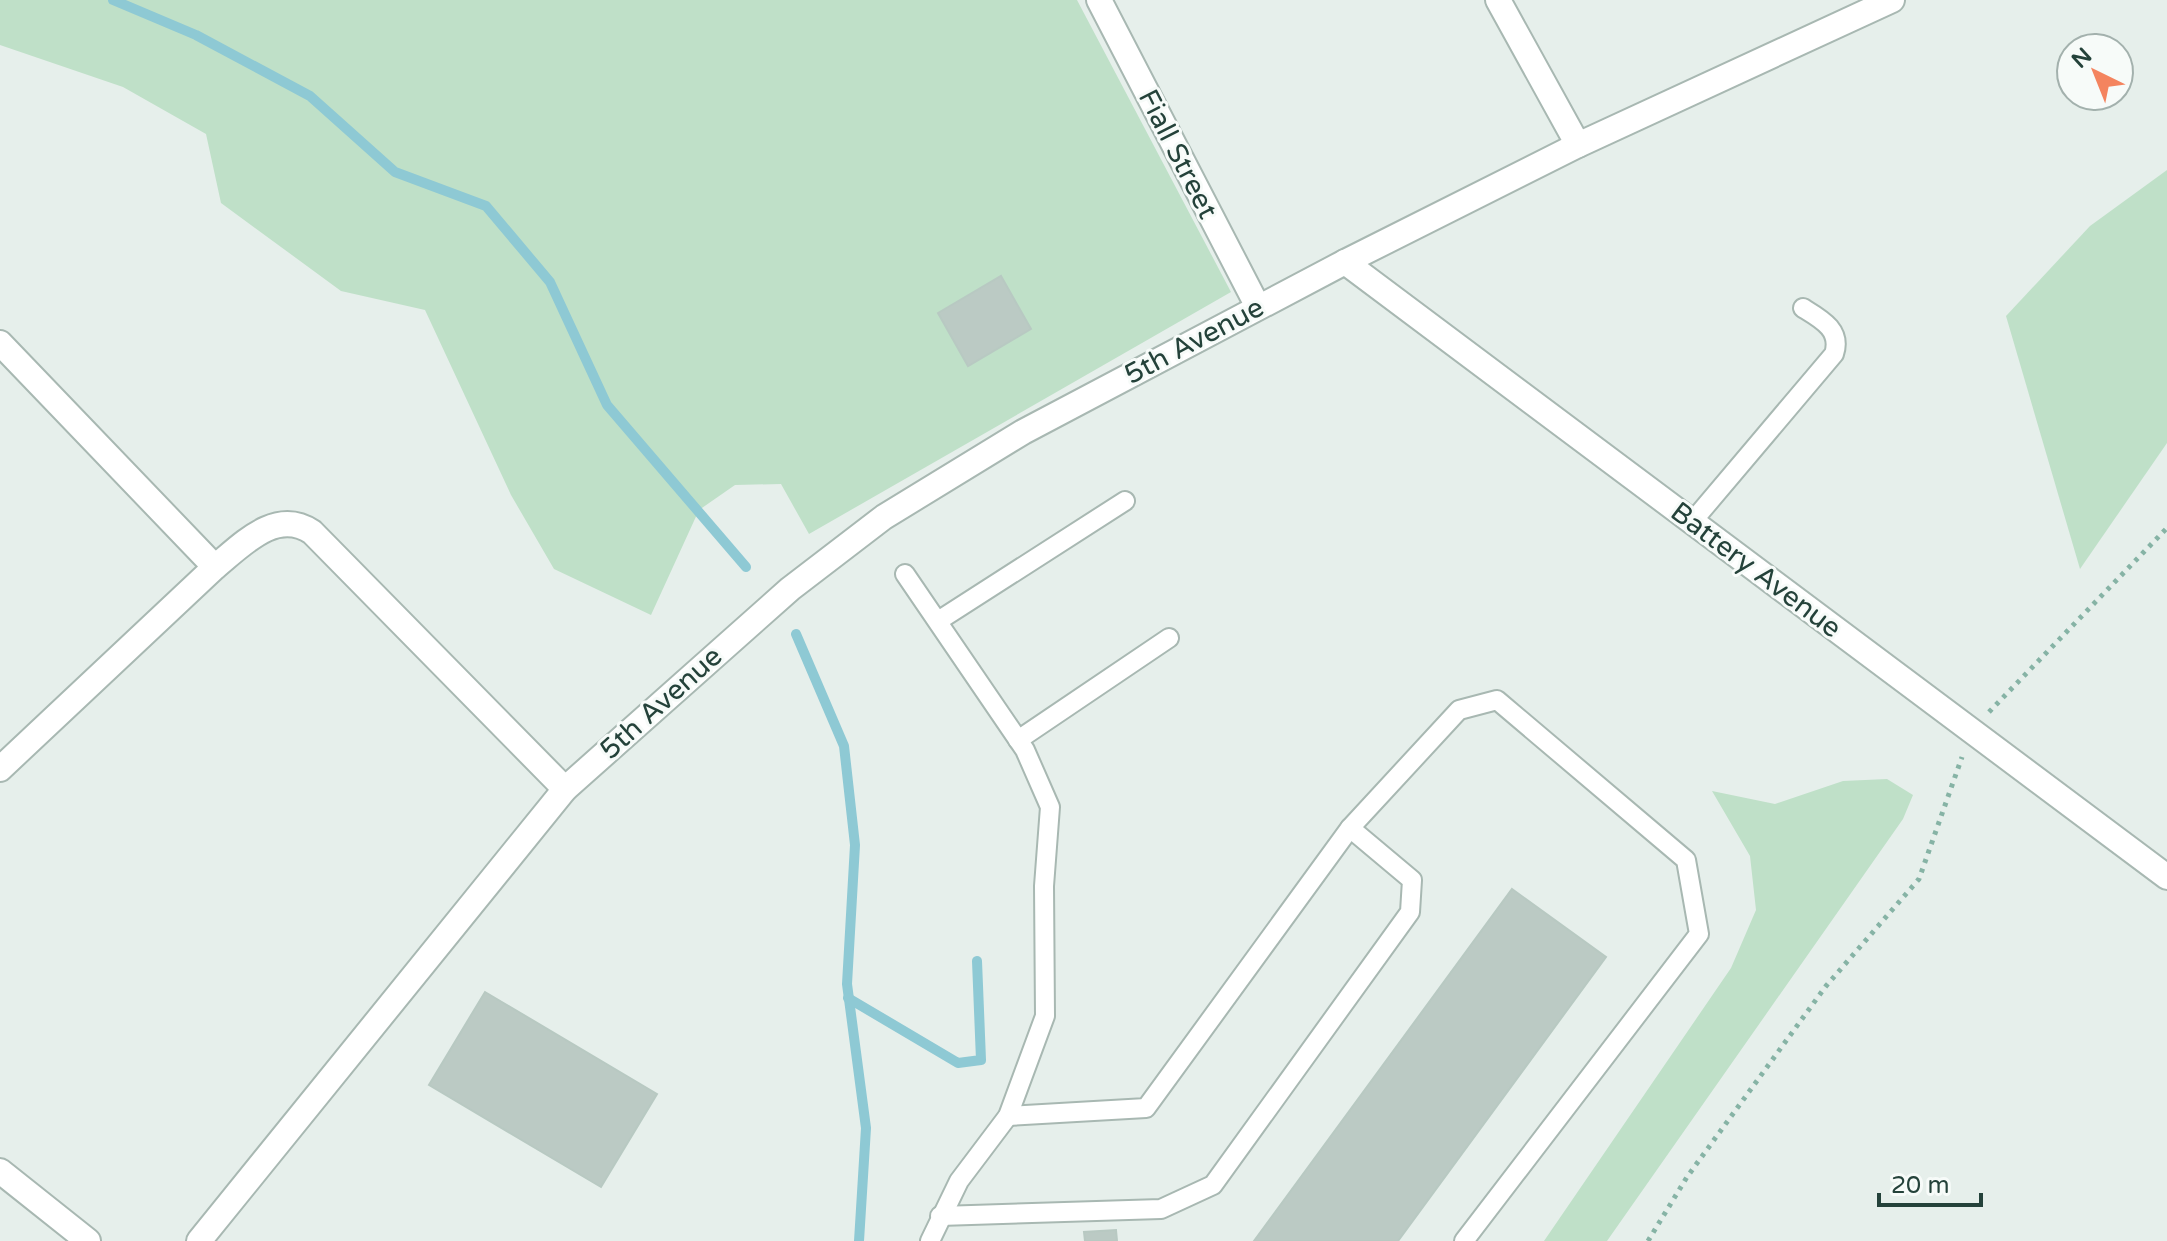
<svg xmlns="http://www.w3.org/2000/svg" width="2167" height="1241" viewBox="0 0 2167 1241" font-family="'Varela Round',sans-serif">
  <rect width="100%" height="100%" fill="#e6efeb"/>
  <!-- green -->
  <g fill="#bfe0c8">
    <polygon points="0,0 1077,0 1231,292 809,534 781,484 735,485 699,510 651,615 554,569 511,495 425,310 341,291 221,203 206,134 123,87 0,45"/>
    <polygon points="2167,170 2167,443 2080,569 2006,316 2090,226"/>
    <polygon points="1887,779 1913,795 1903,819 1607,1241 1544,1241 1731,968 1756,910 1750,856 1712,791 1775,804 1843,781"/>
  </g>
  <g fill="none" stroke-linecap="round" stroke-linejoin="round">
    <!-- stream -->
    <g stroke="#8ec9d4" stroke-width="10">
      <polyline points="113,0 196,35 310,96 395,172 486,206 550,282 607,405 746,567"/>
      <polyline points="796,634 844,746 855,845 847,984 866,1128 859,1241"/>
      <polyline points="848,998 958,1063 981,1060 977,961"/>
    </g>
  </g>
  <!-- building -->
  <g fill="#bbcac4" stroke="#b8c9c2" stroke-width="2">
    <polygon points="1001,276 1031,329 968,366 938,313"/>
    <polygon points="1512,889 1606,957 1398,1241 1254,1241"/>
    <polygon points="485,992 657,1094 601,1187 429,1085"/>
    <polygon points="1116,1230 1117,1241 1085,1241 1084,1232"/>
  </g>
  <g fill="none" stroke-linecap="round" stroke-linejoin="round">
    <!-- lane casing -->
    <g stroke="#a8b8b2" stroke-width="22">
      <g id="lane">
        <path d="M1692,522L1834,354C1842,330 1821,319 1803,308"/>
        <polyline points="905,574 1025,750 1050,807 1044,886 1045,1016 1008,1116 959,1181 930,1241"/>
        <polyline points="938,621 1125,501"/>
        <polyline points="1018,740 1169,638"/>
        <polyline points="1008,1116 1146,1108 1350,828 1459,710 1497,700 1686,860 1699,934 1464,1241"/>
        <polyline points="940,1216 1161,1209 1213,1185 1410,912 1412,880 1350,828"/>
      </g>
    </g>
    <!-- street casing -->
    <g stroke="#a8b8b2" stroke-width="28">
      <g id="street">
        <polyline points="1099,0 1258,307"/>
        <polyline points="1498,0 1578,145"/>
        <polyline points="1345,262 2167,877"/>
        <path d="M0,343L215,567C243,544 276,508 312,532L565,789"/>
        <polyline points="0,769 215,567"/>
        <polyline points="0,1171 88,1241"/>
        <polyline points="199,1241 565,789 790,589 884,517 1023,432 1345,262 1578,145 1892,0"/>
      </g>
    </g>
    <!-- path -->
    <g stroke="#86b3a5" stroke-width="5" stroke-dasharray="4 6" stroke-linecap="butt">
      <polyline points="1989,712 2167,528"/>
      <polyline points="1648,1241 1687,1177 1826,986 1919,879 1962,757"/>
    </g>
    <!-- lane -->
    <use href="#lane" stroke="#fff" stroke-width="18"/>
    <!-- street -->
    <use href="#street" stroke="#fff" stroke-width="24"/>
  </g>
  <g text-anchor="middle" dominant-baseline="central" stroke-width="6" stroke-linejoin="round" paint-order="stroke">
    <!-- street labels -->
    <g font-size="28" fill="#24423a" stroke="#f7fbf9">
      <text transform="translate(1178 154) rotate(63)">Fiall Street</text>
      <text transform="translate(1194 341) rotate(-28)">5th Avenue</text>
      <text transform="translate(1756 570) rotate(37)">Battery Avenue</text>
      <text transform="translate(661 703) rotate(-42)">5th Avenue</text>
    </g>
  </g>
  <!-- north arrow -->
  <g transform="translate(2095 72) rotate(317)"><circle r="38" fill="#f7fbf9" stroke="#a3b1ad" stroke-width="2"/>
  <path d="M0-6L14 30L0 20L-14 30Z" fill="#f4845f"/>
  <text y="-12" font-size="22" font-weight="bold" text-anchor="middle" fill="#24423a">N</text>
  </g>
  <!-- scale -->
  <path d="M1879 1193v12h102v-12" fill="none" stroke="#24423a" stroke-width="4"/>
  <text x="1891" y="1193" font-size="24" fill="#24423a" stroke="#f7fbf9" stroke-width="6" paint-order="stroke">20 m</text>
</svg>
